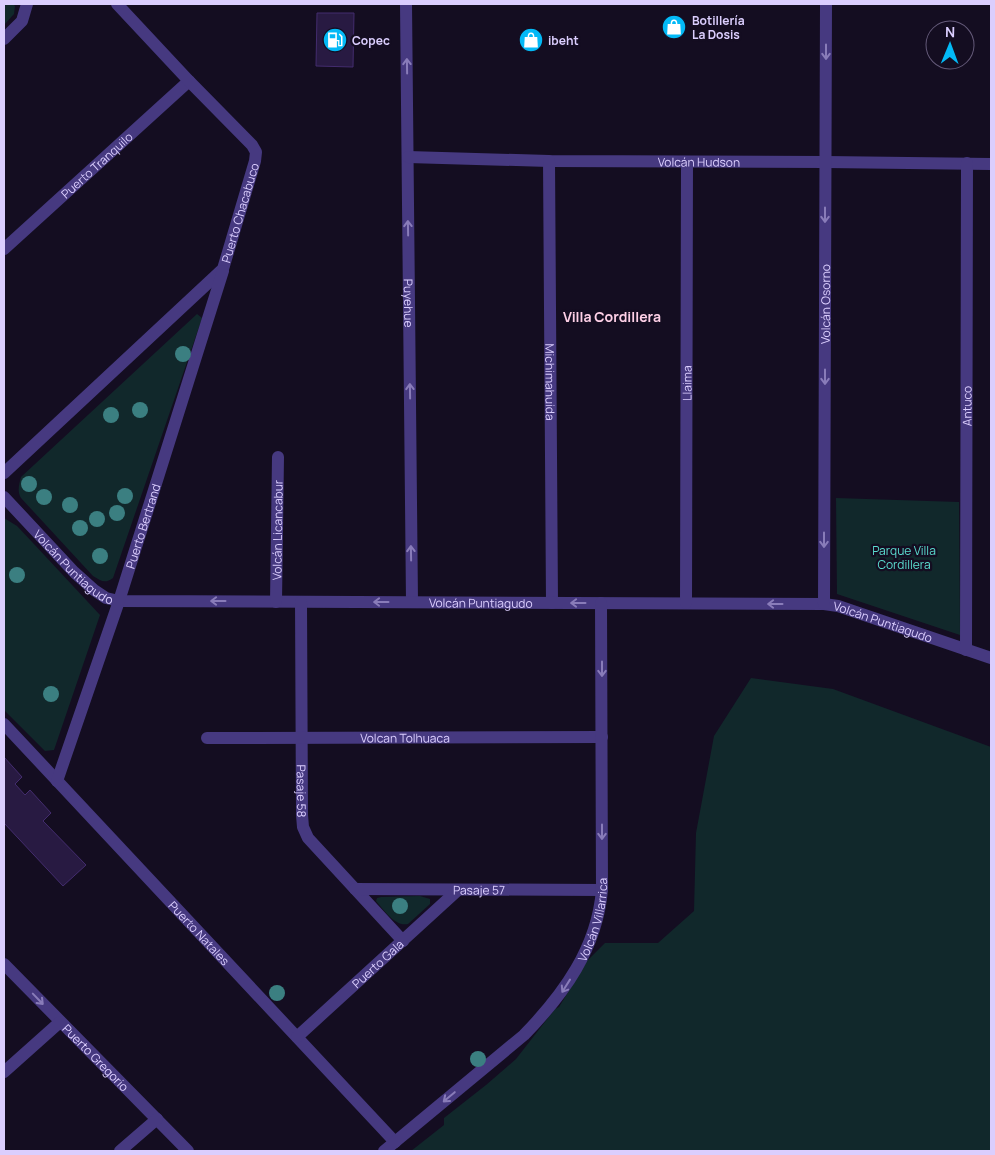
<svg xmlns="http://www.w3.org/2000/svg" width="995" height="1155" viewBox="0 0 995 1155" font-family="Manrope,sans-serif">
  <rect width="100%" height="100%" fill="#140d21"/>
  <!-- green -->
  <g fill="#11282b">
    <polygon points="4,4 13,4 15,6 14,14 4,25"/>
    <path d="M197,314L202,318L198,330L113,578C105,584 101,581 93,576L21,498C17,491 19,485 21,477Z"/>
    <polygon points="836,498 959,502 960,635 837,594"/>
    <polygon points="4,518 17,526 33,543 100,615 54,750 45,751 4,710"/>
    <polygon points="751,678 833,689 991,747 991,1151 411,1151 444,1125 444,1118 486,1085 516,1059 555,1009 559,1007 587,961 605,943 658,943 694,911 696,833 714,736"/>
    <path d="M420,896L430,899V904L408,924C395,927 384,910 376,901L377,898L381,897Z"/>
  </g>
  <!-- building -->
  <g fill="#281a42" stroke="#432c6e">
    <polygon points="317,13 354,13 353,67 316,66"/>
    <polygon points="4,757 22,777 15,784 25,795 30,790 51,813 43,821 86,865 63,886 4,823"/>
  </g>
  <g fill="none" stroke-linecap="round" stroke-linejoin="round">
    <!-- minor -->
    <g stroke="#463980" stroke-width="12">
      <path id="s1" d="M406,4L412,602"/>
      <polyline points="4,39 22,21 27,4"/>
      <path id="s2" d="M408,157L549,161L826,162L991,164"/>
      <path id="s3" d="M549,161L552,603"/>
      <path id="s4" d="M4,249L189,81"/>
      <path id="s5" d="M4,473L223,269L255,161L256,152L252,145L189,81L117,4"/>
      <path id="s6" d="M4,497L74,572L94,590L106,598L119,601L824,604L838,606L991,658"/>
      <path id="s7" d="M276,602L278,457"/>
      <path id="s8" d="M301,602L302,815L303,827L308,838L403,941"/>
      <path id="s9" d="M686,603L687,163"/>
      <path id="s10" d="M824,604L826,4"/>
      <path id="s11" d="M966,650L967,163"/>
      <path id="s12" d="M4,724L395,1142"/>
      <path id="s13" d="M207,738L602,737"/>
      <path id="s14" d="M57,781L119,601L223,271"/>
      <path id="s15" d="M355,889L602,890"/>
      <path id="s16" d="M4,964L188,1151"/>
      <path id="s17" d="M297,1037L458,890"/>
      <polyline points="4,1072 60,1022"/>
      <polyline points="120,1151 157,1119"/>
      <path id="s18" d="M384,1151L524,1035C564,994 597,948 602,890L601,603"/>
    </g>
  </g>
  <!-- trees -->
  <g fill="#3b7f81">
    <circle cx="183" cy="354" r="8"/>
    <circle cx="140" cy="410" r="8"/>
    <circle cx="111" cy="415" r="8"/>
    <circle cx="29" cy="484" r="8"/>
    <circle cx="125" cy="496" r="8"/>
    <circle cx="44" cy="497" r="8"/>
    <circle cx="70" cy="505" r="8"/>
    <circle cx="117" cy="513" r="8"/>
    <circle cx="97" cy="519" r="8"/>
    <circle cx="80" cy="528" r="8"/>
    <circle cx="100" cy="556" r="8"/>
    <circle cx="17" cy="575" r="8"/>
    <circle cx="51" cy="694" r="8"/>
    <circle cx="400" cy="906" r="8"/>
    <circle cx="277" cy="993" r="8"/>
    <circle cx="478" cy="1059" r="8"/>
  </g>
  <!-- one-way arrows -->
  <defs><path id="oneway-shaft" d="M-6 0H5M1.5-3L5.5 0L1.5 3" fill="none" stroke-width="1.6" stroke-linecap="round" stroke-linejoin="round" transform="scale(1.25)"/></defs>
  <g stroke="#897cb9">
    <use href="#oneway-shaft" transform="translate(826 52) rotate(90)"/>
    <use href="#oneway-shaft" transform="translate(407 66) rotate(-91)"/>
    <use href="#oneway-shaft" transform="translate(825 215) rotate(90)"/>
    <use href="#oneway-shaft" transform="translate(408 228) rotate(-91)"/>
    <use href="#oneway-shaft" transform="translate(825 377) rotate(90)"/>
    <use href="#oneway-shaft" transform="translate(410 391) rotate(-91)"/>
    <use href="#oneway-shaft" transform="translate(824 540) rotate(90)"/>
    <use href="#oneway-shaft" transform="translate(411 553) rotate(-91)"/>
    <use href="#oneway-shaft" transform="translate(218 601) rotate(-180)"/>
    <use href="#oneway-shaft" transform="translate(381 602) rotate(-180)"/>
    <use href="#oneway-shaft" transform="translate(578 603) rotate(-180)"/>
    <use href="#oneway-shaft" transform="translate(775 604) rotate(-180)"/>
    <use href="#oneway-shaft" transform="translate(602 669) rotate(90)"/>
    <use href="#oneway-shaft" transform="translate(602 832) rotate(90)"/>
    <use href="#oneway-shaft" transform="translate(566 986) rotate(122)"/>
    <use href="#oneway-shaft" transform="translate(38 999) rotate(46)"/>
    <use href="#oneway-shaft" transform="translate(449 1097) rotate(140)"/>
  </g>
  <!-- icons -->
  <defs>
    <g id="shop-disc" transform="scale(1.25)"><circle r="9.5" fill="#03b9f6" stroke="#140d21"/><path d="M-5-2.5h2.3a2.7 3.5 0 0 1 5.4 0H5L5.5 6h-11ZM-1.5-2.5h3a1.5 2.3 0 0 0-3 0Z" fill="#fff"/></g>
    <g id="fuel-disc" transform="scale(1.25)"><circle r="9.5" fill="#03b9f6" stroke="#140d21"/><path d="M-5.5-6h7V0h2V4h1.3V-2.5L3-4.5l.8-.8L6-3V5H2.5V1h-1V6h-7ZM-4.2-4.7v3.2H.2V-4.7Z" fill="#fff"/></g>
  </defs>
  <g fill-rule="evenodd">
    <use href="#shop-disc" x="674" y="27"/>
    <use href="#fuel-disc" x="335" y="40"/>
    <use href="#shop-disc" x="531" y="40"/>
  </g>
  <g text-anchor="middle" dominant-baseline="central" stroke-width="4.5" stroke-linejoin="round" paint-order="stroke">
    <!-- poi labels -->
    <g font-size="12" font-weight="bold" fill="#dbcefe" stroke="#140d21" text-anchor="start">
      <text x="692" y="20">Botillería<tspan x="692" dy="14">La Dosis</tspan></text>
      <text x="352" y="40">Copec</text>
      <text x="548" y="40">ibeht</text>
    </g>
    <!-- street labels -->
    <g font-size="12" fill="#dbcefe" stroke="#140d21">
      <text stroke="none"><textPath href="#s2" startOffset="291">Volcán Hudson</textPath></text>
      <text stroke="none"><textPath href="#s4" startOffset="125">Puerto Tranquilo</textPath></text>
      <text stroke="none"><textPath href="#s5" startOffset="358">Puerto Chacabuco</textPath></text>
      <text stroke="none"><textPath href="#s1" startOffset="299">Puyehue</textPath></text>
      <text stroke="none"><textPath href="#s10" startOffset="300">Volcán Osorno</textPath></text>
      <text stroke="none"><textPath href="#s3" startOffset="221">Michimahuida</textPath></text>
      <text stroke="none"><textPath href="#s9" startOffset="220">Llaima</textPath></text>
      <text stroke="none"><textPath href="#s11" startOffset="244">Antuco</textPath></text>
      <text stroke="none"><textPath href="#s14" startOffset="269">Puerto Bertrand</textPath></text>
      <text stroke="none"><textPath href="#s7" startOffset="72">Volcán Licancabur</textPath></text>
      <text stroke="none"><textPath href="#s6" startOffset="99">Volcán Puntiagudo</textPath></text>
      <text stroke="none"><textPath href="#s6" startOffset="519">Volcán Puntiagudo</textPath></text>
      <text stroke="none"><textPath href="#s6" startOffset="924">Volcán Puntiagudo</textPath></text>
      <text stroke="none"><textPath href="#s13" startOffset="198">Volcan Tolhuaca</textPath></text>
      <text stroke="none"><textPath href="#s8" startOffset="189">Pasaje 58</textPath></text>
      <text stroke="none"><textPath href="#s15" startOffset="124">Pasaje 57</textPath></text>
      <text stroke="none"><textPath href="#s18" startOffset="319">Volcán Villarrica</textPath></text>
      <text stroke="none"><textPath href="#s12" startOffset="286">Puerto Natales</textPath></text>
      <text stroke="none"><textPath href="#s17" startOffset="109">Puerto Gala</textPath></text>
      <text stroke="none"><textPath href="#s16" startOffset="131">Puerto Gregorio</textPath></text>
    </g>
    <!-- park labels -->
    <g font-size="12" fill="#5bddd0" stroke="#140d21">
      <text x="904" y="550">Parque Villa<tspan x="904" dy="14">Cordillera</tspan></text>
    </g>
    <!-- neighbourhood labels -->
    <g font-size="14" font-weight="bold" fill="#fed0e7" stroke="#140d21">
      <text x="612" y="316">Villa Cordillera</text>
    </g>
  </g>
  <!-- border -->
  <rect width="995" height="1155" fill="none" stroke="#dbcefe" stroke-width="10"/>
  <!-- north arrow -->
  <g transform="translate(950 45) rotate(1)"><circle r="24" fill="#140d21" stroke="#645a79"/>
  <path d="M0-4L9 19L0 12L-9 19Z" fill="#03b9f6"/>
  <text y="-8" font-size="14" font-weight="bold" text-anchor="middle" fill="#dbcefe">N</text>
  </g>
</svg>
